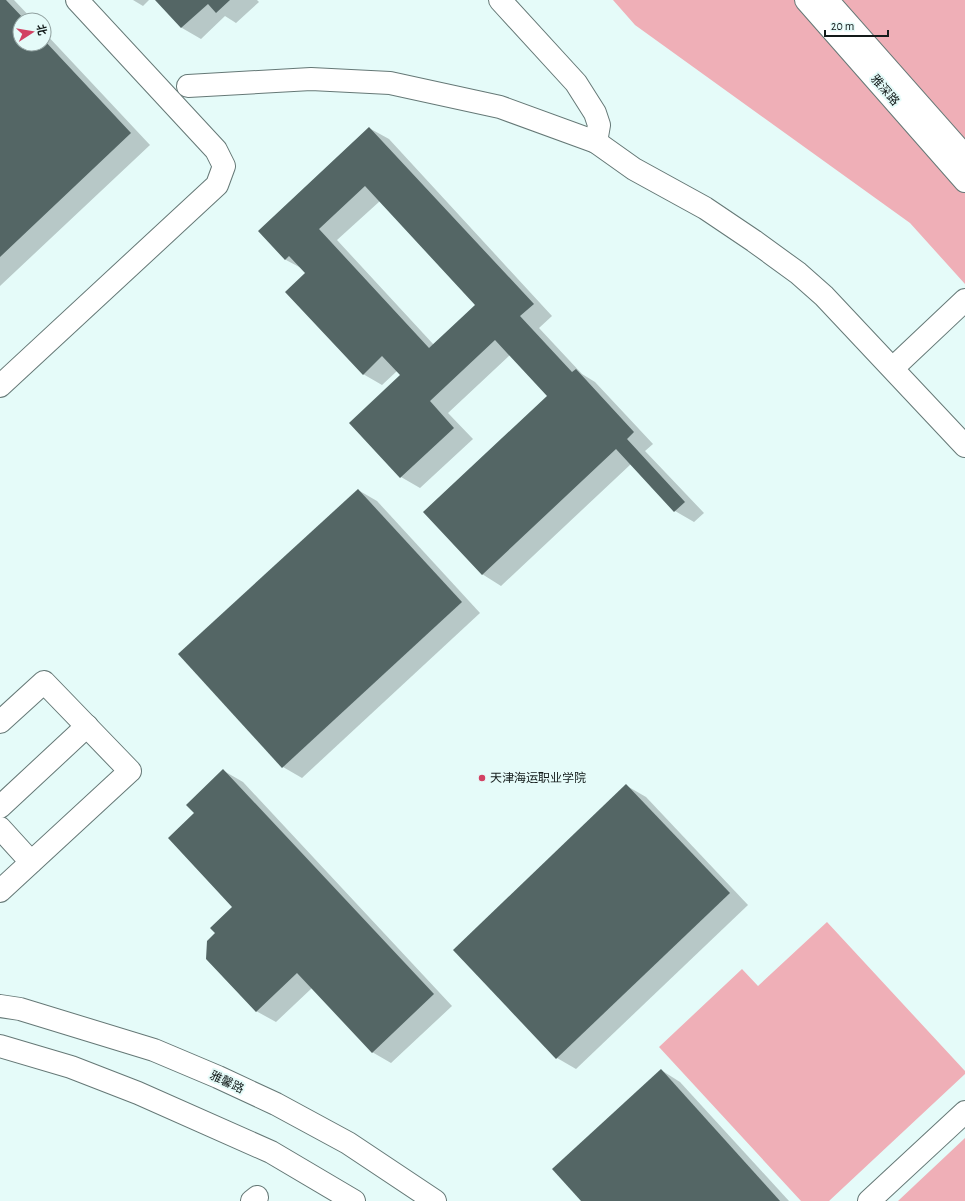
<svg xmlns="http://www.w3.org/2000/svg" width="965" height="1201" viewBox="0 0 965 1201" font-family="'Alegreya Sans','Noto Sans SC',sans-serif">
  <rect width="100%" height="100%" fill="#e5fbf9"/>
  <!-- green -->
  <g fill="#efafb7">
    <polygon points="613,0 965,0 965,284 910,223 635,25"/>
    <polygon points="827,922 965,1071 965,1074 829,1201 801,1201 659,1047 742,969 758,986"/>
    <polygon points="965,1138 965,1201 898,1201"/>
  </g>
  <!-- shadow -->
  <g fill="#0003" fill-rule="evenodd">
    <polygon points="0,0 14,0 33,20 20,20 20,44 44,44 44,32 150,145 0,286"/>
    <polygon points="133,0 149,0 143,6"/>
    <polygon points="156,0 257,0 259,2 236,23 225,16 201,39 182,28"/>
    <path d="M369,128L389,139L552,316L539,328L582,374L595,382L653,444L645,451L704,513L694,522L675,511L631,464L501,586L482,574L548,396L510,355L448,413L473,439L420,488L401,477V375L397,371L382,385L363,374L306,273L303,269L286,260L259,231ZM380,201L476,305L434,345L337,240Z"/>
    <polygon points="358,490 377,501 480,613 302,778 283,767"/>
    <polygon points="224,771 243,782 452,1006 391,1063 372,1052 312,988 276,1022 256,1011 233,907 195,813"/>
    <polygon points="627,786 646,797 748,905 576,1069 557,1058"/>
    <polygon points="661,1070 680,1082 789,1201 582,1201"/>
  </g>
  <!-- building -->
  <g fill="#546665" fill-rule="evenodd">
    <polygon points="0,0 6,0 25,20 20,20 20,44 44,44 44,40 131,133 0,257"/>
    <polygon points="155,0 230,0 216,13 208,4 181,28"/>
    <path d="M369,127L534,304L520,316L572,372L576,369L634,432L627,439L685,502L674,512L616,449L482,575L423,512L547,396L495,340L430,401L454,428L400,478L349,423L400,375L382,356L363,375L285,292L305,273L289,256L285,260L258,231ZM365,186L475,305L429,348L319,229Z"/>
    <polygon points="358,489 462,602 282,768 178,654"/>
    <polygon points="223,769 434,994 372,1053 297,973 256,1012 206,959 207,941 215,933 210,928 232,907 168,838 194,813 186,805"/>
    <polygon points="626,784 730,893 556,1059 453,950"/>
    <polygon points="661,1069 780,1201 581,1201 552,1169"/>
  </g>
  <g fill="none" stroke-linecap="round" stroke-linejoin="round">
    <!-- minor casing -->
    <g stroke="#657876" stroke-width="24">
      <g id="minor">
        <polyline points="500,0 576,83 595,113 599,125 596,142"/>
        <polyline points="188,86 311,79 390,83 500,107 596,142 634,169 705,208 754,241 798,273 824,296 965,446"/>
        <polyline points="893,368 965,300"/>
        <polyline points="0,386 217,185 224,166 216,150 77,0"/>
        <polyline points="0,722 44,682 130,771 0,891"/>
        <polyline points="0,807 87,726"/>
        <polyline points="0,828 31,862"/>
        <polyline points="0,1006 20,1009 154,1050 218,1077 276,1104 348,1143 435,1201"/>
        <polyline points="0,1046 71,1067 138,1093 271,1152 354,1201"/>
        <polyline points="252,1201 257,1197"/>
        <polyline points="869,1201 965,1112"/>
      </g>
    </g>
    <!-- major casing -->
    <g stroke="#657876" stroke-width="24">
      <g id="major">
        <polyline points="806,0 965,181"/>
        <polyline points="827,0 965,156"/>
      </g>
    </g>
    <!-- minor -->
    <use href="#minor" stroke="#fff" stroke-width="22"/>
    <!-- major -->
    <use href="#major" stroke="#fff" stroke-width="22"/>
  </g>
  <!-- markers -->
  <circle fill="#d24263" stroke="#e5fbf9" stroke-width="1.5" cx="482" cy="778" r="4"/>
  <g text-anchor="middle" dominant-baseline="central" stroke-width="4" stroke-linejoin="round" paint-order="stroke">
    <!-- street labels -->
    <g font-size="12" fill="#131b1a" stroke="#e5fbf9">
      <text transform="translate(885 90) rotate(49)">雅深路</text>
      <text transform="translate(227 1082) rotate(25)">雅馨路</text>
    </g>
    <!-- poi labels -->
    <g font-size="12" fill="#131b1a" stroke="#e5fbf9" text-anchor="start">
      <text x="490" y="778">天津海运职业学院</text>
    </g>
  </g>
  <!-- north arrow -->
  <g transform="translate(32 32) rotate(78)"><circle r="19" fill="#e5fbf9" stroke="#91a1a0"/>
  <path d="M0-3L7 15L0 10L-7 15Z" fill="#d24263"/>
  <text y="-6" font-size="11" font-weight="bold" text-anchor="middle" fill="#131b1a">北</text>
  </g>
  <!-- scale -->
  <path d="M825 30v6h63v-6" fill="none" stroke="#131b1a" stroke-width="2"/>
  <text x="831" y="30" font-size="12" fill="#131b1a" stroke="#e5fbf9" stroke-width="3" paint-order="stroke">20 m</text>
</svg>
